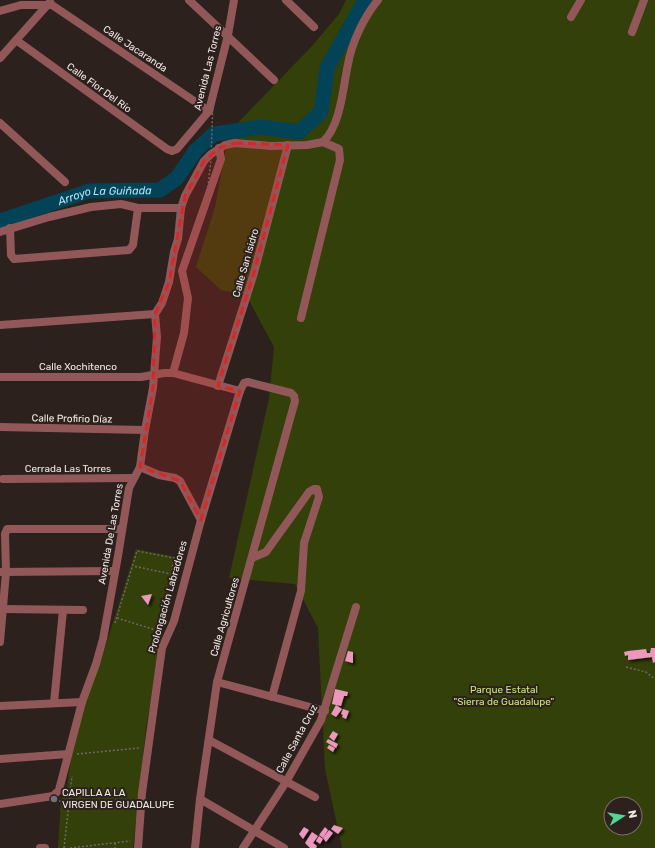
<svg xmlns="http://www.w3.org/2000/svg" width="655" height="848" viewBox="0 0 655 848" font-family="Rubik,sans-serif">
  <defs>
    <filter id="shadow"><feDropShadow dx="2.5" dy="2.5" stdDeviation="1" flood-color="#0009"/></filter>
  </defs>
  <rect width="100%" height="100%" fill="#2c211d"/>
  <!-- green -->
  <g fill="#334009" fill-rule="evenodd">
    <path d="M346,0H655V848H342L325,769L318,628L295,584L229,578L269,398L274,347L246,295L221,290L196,267L215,207L229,132L312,46L339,14ZM611,804H635V828H611Z"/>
    <polygon points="136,549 176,557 146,728 133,848 58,848 61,798 66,797 71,755 85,704 105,648"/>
  </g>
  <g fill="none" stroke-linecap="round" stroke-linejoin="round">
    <!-- river -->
    <path stroke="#034357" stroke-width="15" id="s1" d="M0,221L89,191L160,190L177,178L196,150L214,134L261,127L299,132L321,112L327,68L365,0"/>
  </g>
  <!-- building -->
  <g fill="#ec97bc" filter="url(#shadow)">
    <polygon points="152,594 148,605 141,596"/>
    <polygon points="651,648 655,648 655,662 653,663 652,657 628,660 628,655 625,656 624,652 628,651 646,649 647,653 650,653"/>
    <polygon points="348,651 353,652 353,663 345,661"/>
    <polygon points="335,689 348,692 347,696 344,696 341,706 332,704"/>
    <polygon points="336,705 342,709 336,717 331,714"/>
    <polygon points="343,709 349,711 346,719 342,717 343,715 341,714"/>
    <polygon points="333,731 338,734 334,741 329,737"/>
    <polygon points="328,739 338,744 336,748 326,742"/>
    <polygon points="329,745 335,748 333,752 327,748"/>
    <polygon points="334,825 343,828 338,834 331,829"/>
    <polygon points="304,827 309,830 303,839 299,834"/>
    <polygon points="325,827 328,830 323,838 319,835"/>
    <polygon points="329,830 333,833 326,842 323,838"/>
    <polygon points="312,832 318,836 313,843 317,846 316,848 310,848 305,843"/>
    <polygon points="319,836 323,839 320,844 316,841"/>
  </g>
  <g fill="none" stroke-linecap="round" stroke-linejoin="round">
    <!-- path -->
    <g stroke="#716763" stroke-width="1.5" stroke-dasharray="2 2" stroke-linecap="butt">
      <polyline points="117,618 159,631 159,632"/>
      <polyline points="115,623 137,551 174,558 171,574 133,566"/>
      <polyline points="626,667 646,672 655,679"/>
      <polyline points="77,754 139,748"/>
      <polyline points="60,800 60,803 70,802"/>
      <polyline points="115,843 115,848"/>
      <polyline points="64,848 72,776"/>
      <polyline points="70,848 130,841"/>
    </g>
    <!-- minor -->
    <g stroke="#925859" stroke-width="8">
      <polyline points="189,0 274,80"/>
      <polyline points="286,0 314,27"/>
      <polyline points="0,11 21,5 52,5 209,111"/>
      <polyline points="571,17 581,0"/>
      <polyline points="632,32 644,0"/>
      <polyline points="16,40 167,149 172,151 177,149 209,111 228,35 234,0"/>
      <polyline points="0,58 50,2"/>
      <polyline points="0,123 65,182"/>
      <path d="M323,142C341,125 343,87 348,64C352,42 364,17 378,0"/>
      <polyline points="10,228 11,255 14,259 129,250 133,245 138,208"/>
      <polyline points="0,232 49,217 91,207 121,204 138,208 181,208"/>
      <polyline points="0,325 155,314"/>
      <polyline points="173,373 184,333 188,298 182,271 221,159 219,148"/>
      <polyline points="0,377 141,377 164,373 173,373 240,391"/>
      <polyline points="218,386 254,273 288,145"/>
      <polyline points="0,427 145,430"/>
      <polyline points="140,467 159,475 175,478 180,481 201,520"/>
      <polyline points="3,479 133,478"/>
      <polyline points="252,558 266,552 309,492 314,489 317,489 319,497 304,543 301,591 272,697"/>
      <polyline points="0,572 115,571"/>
      <polyline points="3,609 83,610"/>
      <polyline points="0,642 6,572 5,534 7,529 122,529"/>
      <polyline points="217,682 325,711"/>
      <polyline points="54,703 63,610"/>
      <polyline points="0,706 82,702"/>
      <polyline points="209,740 315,797"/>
      <polyline points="0,759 68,754"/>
      <polyline points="200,799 284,848"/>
      <polyline points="0,804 53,796 59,790 82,702 96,664 103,639 118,556 129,488 140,467 145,430 153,388 157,337 155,314 162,303 169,282 174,252 178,239 181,208 185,196 204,161 211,154 225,145 235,143 271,146 307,145 323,142 339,149 340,160 301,318"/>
      <polyline points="40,848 45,848"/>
      <polyline points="138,848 142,793 162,648 174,621 201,520 240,391 244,383 248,382 291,393 294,396 295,401 217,682 200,799 195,848"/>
      <polyline points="243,848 286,782 321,720 356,607"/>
    </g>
    <!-- path-bridge -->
    <polyline stroke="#716763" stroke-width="1.5" stroke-dasharray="2 2" stroke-linecap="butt" points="206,203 211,160 213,100"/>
  </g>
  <!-- marked area -->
  <path fill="#d62828" fill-opacity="0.2" stroke="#d62828" stroke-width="3" stroke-dasharray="8 5" stroke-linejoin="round" d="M235,143L288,145L254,273L218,386L240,391L201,520L180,481L140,467L153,388L155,314L169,282L185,196L204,161L219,148Z"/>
  <!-- markers -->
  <circle fill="#6b7280" stroke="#2c211d" stroke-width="1.5" cx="54" cy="799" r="4"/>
  <g text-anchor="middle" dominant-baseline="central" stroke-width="4" stroke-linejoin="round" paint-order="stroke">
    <!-- street labels -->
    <g font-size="10" fill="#f2eae7" stroke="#2c211d">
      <text transform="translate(135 49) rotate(34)">Calle Jacaranda</text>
      <text transform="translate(208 68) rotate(-76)">Avenida Las Torres</text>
      <text transform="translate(99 88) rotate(36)">Calle Flor Del Río</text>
      <text transform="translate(246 263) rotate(-74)">Calle San Isidro</text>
      <text x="78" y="367">Calle Xochitenco</text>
      <text transform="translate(72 419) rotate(1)">Calle Profirio Díaz</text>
      <text x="68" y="469">Cerrada Las Torres</text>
      <text transform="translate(111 534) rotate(-80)">Avenida De Las Torres</text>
      <text transform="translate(168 597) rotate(-74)">Prolongación Labradores</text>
      <text transform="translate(225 617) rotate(-74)">Calle Agricultores</text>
      <text transform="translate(297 739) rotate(-62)">Calle Santa Cruz</text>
    </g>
    <!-- park labels -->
    <g font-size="10" fill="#c9e779" stroke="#2c211d">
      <text x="504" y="690">Parque Estatal<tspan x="504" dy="12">"Sierra de Guadalupe"</tspan></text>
    </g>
    <!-- poi labels -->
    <g font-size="10" fill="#f2eae7" stroke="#2c211d" text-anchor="start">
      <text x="62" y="793">CAPILLA A LA<tspan x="62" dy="12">VIRGEN DE GUADALUPE</tspan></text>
    </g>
    <!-- water labels -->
    <g font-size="11" font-style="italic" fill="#b5e4f9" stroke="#2c211d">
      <text stroke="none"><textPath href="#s1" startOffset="109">Arroyo La Guiñada</textPath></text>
    </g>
  </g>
  <!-- north arrow -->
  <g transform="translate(623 816) rotate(78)"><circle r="19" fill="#2c211d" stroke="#7b716e"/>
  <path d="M0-3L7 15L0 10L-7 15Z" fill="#54d395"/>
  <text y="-6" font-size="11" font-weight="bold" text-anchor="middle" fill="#f2eae7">N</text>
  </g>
</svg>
